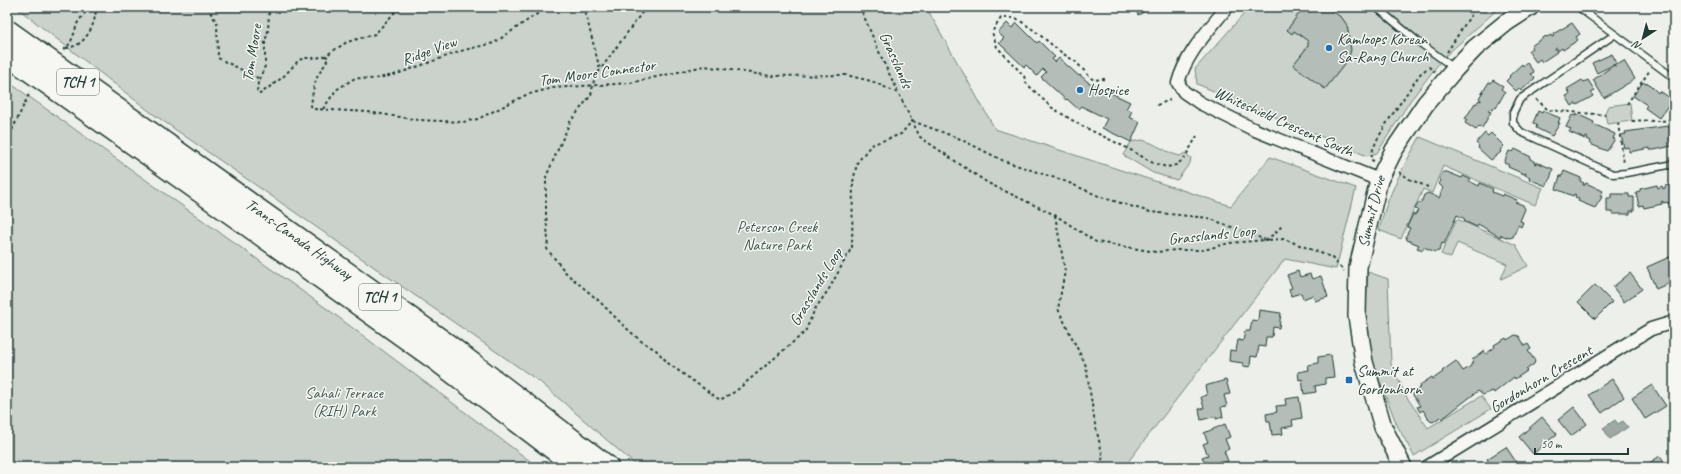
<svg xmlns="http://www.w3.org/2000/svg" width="1681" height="474" viewBox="0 0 1681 474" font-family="Caveat,sans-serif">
  <rect width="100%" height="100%" fill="#edefea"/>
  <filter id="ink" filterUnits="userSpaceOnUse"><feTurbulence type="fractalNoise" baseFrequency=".025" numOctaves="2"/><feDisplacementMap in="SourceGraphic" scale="8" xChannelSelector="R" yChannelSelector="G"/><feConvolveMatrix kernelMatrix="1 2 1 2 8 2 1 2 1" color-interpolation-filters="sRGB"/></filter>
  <g filter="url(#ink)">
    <!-- green -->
    <g fill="#cbd2cc" stroke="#758880">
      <polygon points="16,7 926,7 995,129 1231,206 1270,157 1356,188 1336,269 1285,259 1124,467 638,467 540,382 153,114"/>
      <polygon points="1250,7 1500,7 1443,58 1410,101 1377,153 1367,156 1197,84 1195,69"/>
      <polygon points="7,81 330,311 538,467 7,467"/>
      <polygon points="1630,103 1632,121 1607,124 1605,113 1608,106"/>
      <path d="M1420,137L1543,188L1535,205L1443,166L1432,193L1423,189L1401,239L1379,230C1387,196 1403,167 1420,137Z"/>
      <path d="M1142,140C1156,143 1166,153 1180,156L1185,153L1191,158L1190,163L1177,180L1153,173L1123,155L1131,142Z"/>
      <polygon points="1457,219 1516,245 1528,266 1501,279 1507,264 1457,243 1451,258 1441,254"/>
      <polygon points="1368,272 1388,279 1391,364 1406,396 1428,428 1481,396 1491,409 1414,456 1397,425 1371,359 1365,316"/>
    </g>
    <!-- water -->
    <polygon fill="#9faaa4" stroke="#6c7e77" points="1615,420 1618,424 1623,421 1628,427 1610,439 1603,428"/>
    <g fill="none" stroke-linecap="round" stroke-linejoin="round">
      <!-- stream -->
      <polyline stroke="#6c7e77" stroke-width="3.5" points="7,12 10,7"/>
    </g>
    <!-- building -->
    <g fill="#b4bdb8" stroke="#1f3d34">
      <polygon points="1135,7 1154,7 1138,15"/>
      <polygon points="1310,7 1327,7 1342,18 1347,25 1351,50 1348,60 1325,89 1293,65 1308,46 1308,41 1294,31 1292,34 1287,30 1303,8"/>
      <polygon points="1007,23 1012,28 1017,23 1037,43 1039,41 1055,57 1052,59 1055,62 1059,58 1079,76 1080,75 1088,82 1130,102 1126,109 1132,111 1129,117 1140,122 1131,142 1102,128 1107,119 1081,106 1078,109 1067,99 1066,100 1041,77 1046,72 1043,69 1037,76 1026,65 1024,67 999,43 1004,38 998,33"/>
      <polygon points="1572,23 1580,34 1576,37 1578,40 1563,50 1562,48 1558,51 1557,48 1555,49 1557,52 1542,62 1540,59 1536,62 1528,51 1532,48 1531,46 1546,36 1547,37 1551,35 1552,37 1554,36 1553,34"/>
      <polygon points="1612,54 1617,63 1597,73 1592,63"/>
      <polygon points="1624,61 1635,79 1604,98 1593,80 1614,65 1615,66"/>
      <polygon points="1527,63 1534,72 1531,74 1535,78 1521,91 1519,88 1516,91 1506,81 1510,77 1509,76 1522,64 1523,66"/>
      <polygon points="1493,80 1503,86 1501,89 1505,92 1496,108 1494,107 1492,110 1489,109 1488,111 1491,112 1482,128 1479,126 1476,130 1465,123 1467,119 1465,119 1475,103 1476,104 1479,100 1481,101 1481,100 1479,98 1489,82 1491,83"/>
      <polygon points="1582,80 1584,82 1588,80 1595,91 1591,93 1593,96 1577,105 1576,103 1572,106 1566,96 1570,94 1567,89"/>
      <polygon points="1643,82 1646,84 1647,82 1658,93 1659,91 1672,100 1659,118 1645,108 1647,105 1633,96"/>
      <polygon points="1538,111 1542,113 1543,111 1560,118 1558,123 1560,123 1552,136 1536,128 1537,125 1533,123"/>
      <polygon points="1577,114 1594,122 1593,124 1597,126 1596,127 1598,126 1615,134 1613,139 1615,139 1607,151 1590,144 1591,141 1587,139 1588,138 1586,137 1585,139 1569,132 1571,129 1566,127 1572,115 1576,116"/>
      <polygon points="1668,126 1669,128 1673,128 1674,131 1674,141 1671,142 1672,146 1654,150 1650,150 1650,148 1629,152 1629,147 1624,148 1621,135 1626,134 1625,132"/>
      <polygon points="1485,133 1488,136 1491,133 1504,146 1500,150 1501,152 1491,160 1478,148 1479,146 1476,143"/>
      <polygon points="1515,149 1531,157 1530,159 1534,161 1534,163 1536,164 1536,162 1553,169 1549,182 1548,182 1546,186 1529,179 1530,177 1525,175 1526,173 1524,174 1508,167 1509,165 1504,163 1509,151 1513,152"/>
      <polygon points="1564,171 1581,178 1580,181 1584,183 1583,185 1585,185 1586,183 1603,191 1600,196 1602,197 1595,208 1578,201 1579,199 1575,197 1576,195 1574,194 1573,196 1556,189 1560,176 1562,176"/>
      <polygon points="1443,172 1447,172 1462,178 1463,176 1470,179 1469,181 1479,186 1480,183 1493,189 1492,192 1502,196 1503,194 1517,200 1515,202 1523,205 1525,209 1520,221 1523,222 1521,227 1518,225 1513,237 1509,238 1501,235 1500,237 1478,224 1477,227 1464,221 1465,219 1457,215 1444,244 1442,243 1439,251 1435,252 1424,247 1423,250 1417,248 1419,245 1407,240 1406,236 1410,228 1407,227 1413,214 1415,215 1418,210 1415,209 1419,202 1421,203 1424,195 1428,193 1439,198 1443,188 1439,184 1441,180 1439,179"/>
      <polygon points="1674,184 1674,203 1668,204 1668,202 1663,203 1663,201 1661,202 1662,204 1644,208 1643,205 1639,206 1636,193 1640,191 1640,189 1657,185 1658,188 1662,186 1663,189 1665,188 1665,186"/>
      <polygon points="1611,194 1629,194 1629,197 1634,197 1634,211 1630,211 1630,214 1612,214 1612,212 1607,212 1607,198 1611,198"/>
      <polygon points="1674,255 1674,281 1656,289 1647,267"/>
      <polygon points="1298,271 1300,277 1310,274 1312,279 1321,276 1328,297 1315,301 1313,295 1303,299 1301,293 1291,296 1289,289 1292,288 1287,275"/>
      <polygon points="1630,273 1642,289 1624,302 1613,287"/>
      <polygon points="1595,285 1612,302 1595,319 1578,302"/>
      <polygon points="1259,310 1281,313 1279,328 1273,327 1272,337 1266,337 1265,347 1259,346 1257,357 1251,356 1250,367 1243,366 1243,363 1229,361 1230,350 1236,351 1238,340 1243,341 1245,331 1250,331 1252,320 1258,321"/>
      <polygon points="1515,335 1519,336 1525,346 1528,344 1531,349 1528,351 1535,361 1534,364 1526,370 1527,371 1515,379 1514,377 1494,393 1493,391 1483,395 1478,391 1442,419 1440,417 1433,422 1430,421 1423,410 1420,412 1417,407 1420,406 1413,395 1414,392 1421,387 1420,385 1432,377 1433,379 1443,372 1442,371 1456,361 1463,371 1470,367 1473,361 1472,360 1484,351 1486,354 1495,347 1494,345 1506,338 1507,340"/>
      <polygon points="1331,355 1334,377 1325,378 1325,384 1315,386 1316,392 1304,394 1302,379 1299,380 1298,372 1309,370 1308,365 1318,363 1318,357"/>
      <polygon points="1612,379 1624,397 1602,413 1589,395"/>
      <polygon points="1226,380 1230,394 1224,395 1227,406 1221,407 1223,417 1216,419 1216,416 1201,420 1199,409 1204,408 1201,397 1207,395 1205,386"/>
      <polygon points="1652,385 1666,406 1645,419 1632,398"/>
      <polygon points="1299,397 1302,418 1292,420 1293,426 1282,428 1283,434 1272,435 1270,421 1267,421 1266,414 1277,412 1276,406 1286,405 1285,399"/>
      <polygon points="1574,407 1587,424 1571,436 1558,420"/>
      <polygon points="1542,417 1557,434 1533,454 1519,437"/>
      <polygon points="1225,424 1230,437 1225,439 1229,449 1224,451 1228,461 1221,464 1220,461 1207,467 1202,457 1208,455 1203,444 1208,442 1204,433"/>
      <polygon points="1506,447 1518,465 1514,467 1492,467 1487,459"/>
      <polygon points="1660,456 1667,467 1643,467"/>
    </g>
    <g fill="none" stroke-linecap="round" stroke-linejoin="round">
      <!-- lane casing -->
      <g stroke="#1f3d34" stroke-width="9">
        <g id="lane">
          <polyline points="1376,7 1416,40 1454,68"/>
          <polyline points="1578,7 1674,78"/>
          <polyline points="1614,35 1520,99 1513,113 1513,123 1521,132 1613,174 1626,173 1674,164"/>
        </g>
      </g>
      <!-- street casing -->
      <g stroke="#1f3d34" stroke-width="15">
        <g id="street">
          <path d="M1227,7C1209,30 1186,53 1178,83L1184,92L1200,103L1255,130L1379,180"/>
          <polyline points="1427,467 1651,329 1674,322"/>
        </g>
      </g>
      <!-- secondary casing -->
      <g stroke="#1f3d34" stroke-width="20">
        <g id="secondary">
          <path id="s1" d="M1403,467L1383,427L1364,362L1357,316L1358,267L1379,180L1394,150L1426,103L1455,69L1475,48L1507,22L1530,7"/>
        </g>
      </g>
      <!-- highway casing -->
      <g stroke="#1f3d34" stroke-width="25">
        <g id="highway">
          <path id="s2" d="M150,133L447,345L607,467"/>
          <polyline points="140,148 436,359 578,467"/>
        </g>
      </g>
      <!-- path -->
      <g stroke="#1f3d34" stroke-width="2" stroke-dasharray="3 3" stroke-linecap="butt">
        <polyline points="207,7 217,23 218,58 260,79"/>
        <polyline points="272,7 269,12 268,31 265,42 265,66 258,83 257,92 260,94 283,77 299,60 305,58 316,58 325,56 347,42 375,34 395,12 405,7"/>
        <polyline points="584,7 600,70"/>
        <polyline points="646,7 600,70 594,80 591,95 570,122 546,177 546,214 548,240 547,249 567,274 598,300 625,327 641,341 656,350 669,364 720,400 736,391 805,332 815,309 829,289 852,247 853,182 857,163 871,145 901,134 912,121 920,137 961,165 988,183 1055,215 1096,242 1156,252 1177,250 1204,250 1229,243 1266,240 1275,233 1282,226"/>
        <polyline points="860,7 883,61 912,121 958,138 1004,161 1067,182 1101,197 1150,212 1208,218 1266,240 1284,239 1331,257 1344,271"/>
        <path d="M66,48C85,47 96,25 96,7"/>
        <path d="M63,50C72,45 74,33 77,24C80,18 86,14 87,7"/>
        <polyline points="1447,52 1476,7"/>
        <path d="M325,56L328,57C327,64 318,73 316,80C313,88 312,98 311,106L314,109L368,112L419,120L463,122L478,119L526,95L552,88L630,83L704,66L771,76L846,75L871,81L898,93"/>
        <polyline points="1105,79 1094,80 1091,78 1076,62 1062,53 1035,31 1016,18 1001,18 992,32 997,47 1024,76 1026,83 1051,107 1080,125 1127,148 1153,163 1167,167 1176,165 1184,159 1197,136"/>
        <polyline points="1536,99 1548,110 1605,115"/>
        <polyline points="1627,104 1650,70"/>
        <polyline points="1157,105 1170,100"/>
        <polyline points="323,109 336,90 355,78 373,79 394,75 464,50 494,43 540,12 545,7"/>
        <path d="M1632,121C1648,119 1659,124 1674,118"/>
        <polyline points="1618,123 1624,164"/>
        <polyline points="7,141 30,92"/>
        <polyline points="1374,161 1371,160 1373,149 1378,138 1388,121 1420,74 1429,67 1435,72"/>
        <polyline points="1399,172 1409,179 1428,187"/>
        <polyline points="1055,215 1065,271 1058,309 1086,366 1095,424 1103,457 1099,467"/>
      </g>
      <!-- lane -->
      <use href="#lane" stroke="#f6f6f2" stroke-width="6"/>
      <!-- street -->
      <use href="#street" stroke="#f6f6f2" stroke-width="12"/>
      <!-- secondary -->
      <use href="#secondary" stroke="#f6f6f2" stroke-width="17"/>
      <!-- highway -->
      <use href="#highway" stroke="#f6f6f2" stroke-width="22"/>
      <!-- highway-bridge casing -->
      <g stroke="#1f3d34" stroke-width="25" stroke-linecap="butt">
        <g id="highway-bridge">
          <polyline points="7,31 150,133"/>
          <polyline points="7,54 140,148"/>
        </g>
      </g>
      <!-- highway-bridge -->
      <use href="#highway-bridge" stroke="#f6f6f2" stroke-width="22"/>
    </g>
  </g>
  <!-- markers -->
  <g fill="#1f6fb2" stroke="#f6f6f2" stroke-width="1.5">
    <circle cx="1329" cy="48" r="4"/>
    <circle cx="1080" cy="90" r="4"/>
    <rect x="1345" y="376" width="8" height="8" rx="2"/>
  </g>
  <g text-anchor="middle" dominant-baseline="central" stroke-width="3" stroke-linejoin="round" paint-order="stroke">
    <!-- shield labels -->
    <g fill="#f6f6f2" stroke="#60746d" stroke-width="1">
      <rect x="57" y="69" width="42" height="26" rx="3"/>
      <rect x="359" y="284" width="42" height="26" rx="3"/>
    </g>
    <g font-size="15" font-weight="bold" fill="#1f3d34">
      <text x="78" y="82">TCH 1</text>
      <text x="380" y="297">TCH 1</text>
    </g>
    <!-- poi labels -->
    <g font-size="16" fill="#1f3d34" stroke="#f6f6f2" text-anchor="start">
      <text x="1337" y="39">Kamloops Korean<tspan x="1337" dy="18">Sa-Rang Church</tspan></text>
      <text x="1088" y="90">Hospice</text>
      <text x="1357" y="371">Summit at<tspan x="1357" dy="18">Gordonhorn</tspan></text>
    </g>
    <!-- street labels -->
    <g font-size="16" fill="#1f3d34" stroke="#f6f6f2">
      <text transform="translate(429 51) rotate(-20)">Ridge View</text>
      <text transform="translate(252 53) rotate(-81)">Tom Moore</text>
      <text transform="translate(896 60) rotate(66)">Grasslands</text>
      <text transform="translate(597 73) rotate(-8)">Tom Moore Connector</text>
      <text transform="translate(1284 122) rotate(24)">Whiteshield Crescent South</text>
      <text stroke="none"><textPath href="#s1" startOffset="265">Summit Drive</textPath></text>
      <text transform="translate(1212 235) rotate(-6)">Grasslands Loop</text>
      <text stroke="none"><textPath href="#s2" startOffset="183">Trans-Canada Highway</textPath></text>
      <text transform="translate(816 287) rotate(-59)">Grasslands Loop</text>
      <text transform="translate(1541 379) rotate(-31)">Gordonhorn Crescent</text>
    </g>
    <!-- park labels -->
    <g font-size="16" fill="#415b52" stroke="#f6f6f2">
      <text x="777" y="227">Peterson Creek<tspan x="777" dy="18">Nature Park</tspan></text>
      <text x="344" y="393">Sahali Terrace<tspan x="344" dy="18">(RIH) Park</tspan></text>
    </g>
  </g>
  <!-- margin -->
  <rect width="1681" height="474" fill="none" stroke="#f6f6f2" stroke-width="24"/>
  <rect x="12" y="12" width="1657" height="450" fill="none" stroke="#1f3d34" stroke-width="1.5" filter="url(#ink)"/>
  <!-- north arrow -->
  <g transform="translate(1643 38) rotate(216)" stroke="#f6f6f2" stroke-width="3" paint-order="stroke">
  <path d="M0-3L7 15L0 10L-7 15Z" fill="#1f3d34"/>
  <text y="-6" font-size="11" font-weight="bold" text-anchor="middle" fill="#1f3d34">N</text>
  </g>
  <!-- scale -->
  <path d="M1535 448v6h93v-6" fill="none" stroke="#1f3d34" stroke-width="2"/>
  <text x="1541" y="448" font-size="12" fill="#1f3d34" stroke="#f6f6f2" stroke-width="3" paint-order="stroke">50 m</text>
</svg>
